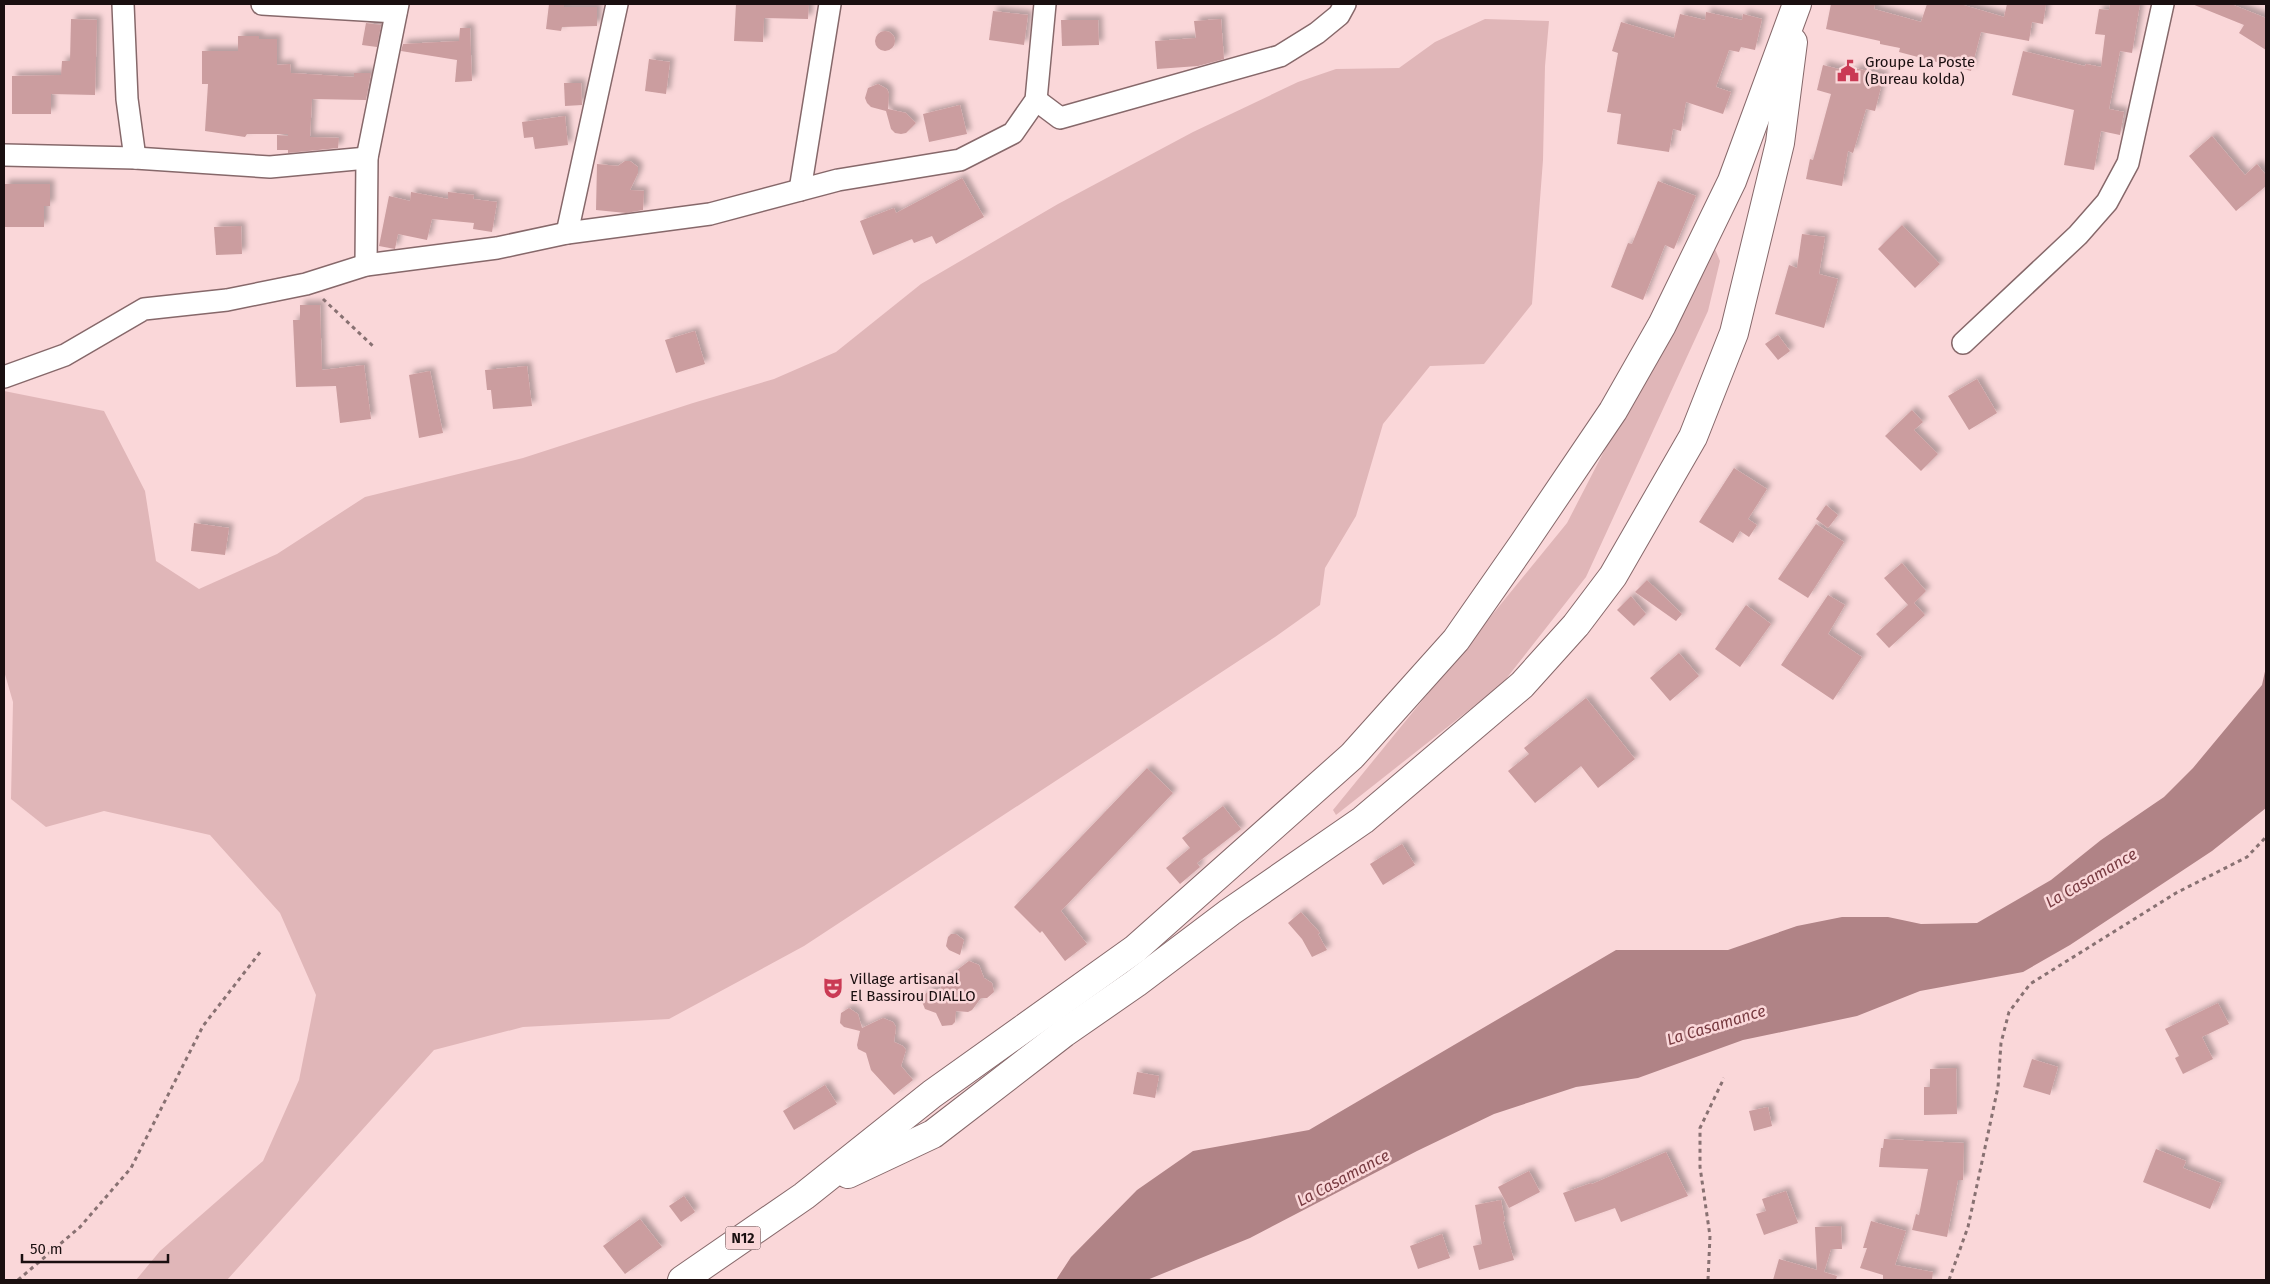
<svg xmlns="http://www.w3.org/2000/svg" width="2270" height="1284" viewBox="0 0 2270 1284" font-family="'Fira Sans',sans-serif">
  <defs>
    <filter id="shadow"><feDropShadow dx="4.5" dy="-4.5" stdDeviation="2.5" flood-color="#0004"/></filter>
  </defs>
  <rect width="100%" height="100%" fill="#fad7d9"/>
  <!-- green -->
  <g fill="#e0b6b8">
    <polygon points="1485,19 1549,21 1545,66 1543,160 1532,304 1484,364 1430,366 1383,424 1356,516 1325,568 1320,605 1275,637 804,946 669,1019 523,1027 434,1050 227,1280 136,1280 160,1251 263,1161 299,1080 316,995 280,913 210,835 104,811 46,827 11,799 13,702 4,671 4,391 104,411 145,491 156,561 199,589 277,554 365,497 523,458 693,403 774,379 836,352 921,284 1058,204 1193,132 1298,82 1336,69 1399,68 1435,42"/>
    <polygon points="1712,242 1720,261 1708,311 1586,577 1502,684 1336,815 1333,810 1567,523"/>
  </g>
  <!-- water -->
  <polygon fill="#b08386" points="2266,667 2266,808 2212,851 2070,945 2023,972 1920,991 1857,1016 1743,1040 1638,1078 1576,1087 1494,1114 1417,1151 1250,1238 1147,1280 1056,1280 1071,1257 1137,1190 1193,1151 1309,1130 1616,950 1728,950 1797,926 1842,917 1888,917 1921,924 1977,923 2051,880 2101,840 2164,797 2193,768 2262,685"/>
  <!-- building -->
  <g fill="#cb9d9f" filter="url(#shadow)">
    <polygon points="549,4 564,4 564,7 597,7 597,26 562,27 561,31 546,29"/>
    <polygon points="736,4 809,4 808,19 764,18 763,42 734,41"/>
    <polygon points="1831,4 1875,4 1874,9 1921,22 1927,4 1960,4 2004,17 2007,4 2046,4 2043,24 2032,22 2029,41 1981,32 1971,71 1899,52 1900,48 1880,44 1880,41 1826,29"/>
    <polygon points="2110,4 2140,4 2132,53 2120,51 2109,109 2124,112 2120,135 2101,131 2094,170 2064,165 2074,110 2012,95 2023,51 2085,66 2086,64 2101,67 2105,35 2095,34 2099,9 2109,10"/>
    <polygon points="2192,4 2231,4 2266,18 2266,50 2239,33 2244,25"/>
    <polygon points="993,11 1028,15 1024,45 989,40"/>
    <polygon points="1706,12 1742,20 1743,14 1762,19 1755,50 1741,47 1739,52 1729,50 1716,87 1731,92 1723,114 1686,102 1681,131 1673,129 1669,152 1617,144 1621,114 1607,112 1618,53 1612,51 1621,22 1674,38 1680,14 1705,20"/>
    <polygon points="71,19 97,20 95,95 51,94 51,114 12,114 12,76 61,75 62,61 70,61"/>
    <polygon points="1221,19 1224,59 1198,66 1157,69 1155,41 1196,38 1194,21"/>
    <polygon points="1061,20 1098,20 1099,45 1062,46"/>
    <polygon points="366,23 381,25 377,47 362,45"/>
    <polygon points="460,28 470,28 472,81 455,82 457,60 401,51 403,44 459,41"/>
    <circle cx="885" cy="41" r="10"/>
    <polygon points="238,36 259,36 259,39 277,39 277,65 290,64 291,73 354,77 354,73 371,73 366,100 312,99 310,137 339,138 338,148 288,153 288,150 277,150 277,135 288,136 288,134 247,134 245,137 205,131 208,84 202,84 202,51 238,51"/>
    <polygon points="649,59 670,62 666,94 645,91"/>
    <polygon points="1823,65 1854,73 1855,68 1884,75 1875,111 1866,109 1853,153 1848,151 1842,186 1806,179 1810,159 1813,160 1831,94 1817,90"/>
    <polygon points="564,83 581,83 582,105 565,106"/>
    <polygon points="878,84 887,89 889,94 888,109 906,113 916,123 906,133 901,134 895,133 891,129 886,111 871,107 867,103 865,98 868,88"/>
    <polygon points="960,105 967,134 929,142 923,114"/>
    <polygon points="565,116 568,145 535,149 533,137 524,138 522,122"/>
    <polygon points="2212,136 2245,175 2257,164 2266,175 2266,186 2236,211 2189,156"/>
    <polygon points="625,161 630,161 638,167 638,173 630,190 644,191 643,210 626,213 596,210 597,164 618,166"/>
    <polygon points="962,178 984,217 936,244 932,236 914,243 912,239 873,255 860,221 894,208 896,213"/>
    <polygon points="1658,181 1696,196 1674,249 1665,245 1643,300 1611,287 1628,243 1632,244"/>
    <polygon points="4,184 50,184 50,206 44,206 44,227 4,227"/>
    <polygon points="411,192 448,199 448,192 474,195 473,199 497,202 492,232 473,229 474,223 432,219 427,240 398,234 395,249 379,246 389,196 410,201"/>
    <polygon points="1902,225 1940,264 1915,288 1878,249"/>
    <polygon points="241,226 242,254 216,255 214,227"/>
    <polygon points="1802,234 1825,237 1819,274 1838,279 1824,328 1775,314 1789,265 1797,268"/>
    <polygon points="300,305 320,305 322,370 364,365 371,419 340,423 336,386 296,387 293,320 300,320"/>
    <polygon points="695,331 705,364 676,373 665,340"/>
    <polygon points="1778,335 1790,351 1778,360 1765,344"/>
    <polygon points="527,366 532,406 493,409 491,390 487,390 485,370"/>
    <polygon points="430,371 443,433 419,438 409,375"/>
    <polygon points="1977,379 1997,413 1969,430 1948,396"/>
    <polygon points="1912,410 1923,422 1914,430 1938,454 1921,471 1885,436"/>
    <polygon points="1734,468 1767,489 1748,519 1757,525 1749,537 1740,531 1733,543 1699,522"/>
    <polygon points="1826,505 1838,515 1828,528 1816,519"/>
    <polygon points="194,523 229,528 225,555 191,551"/>
    <polygon points="1816,524 1844,542 1808,598 1778,579"/>
    <polygon points="1902,563 1926,591 1914,603 1925,615 1889,648 1876,634 1908,605 1884,578"/>
    <polygon points="1647,580 1682,614 1676,621 1635,592"/>
    <polygon points="1828,595 1845,605 1828,634 1862,657 1833,700 1781,665"/>
    <polygon points="1631,596 1646,614 1634,626 1617,610"/>
    <polygon points="1746,605 1771,624 1740,667 1715,649"/>
    <polygon points="1679,653 1699,676 1670,701 1650,678"/>
    <polygon points="1586,698 1635,759 1598,788 1581,766 1535,803 1508,771 1529,754 1524,748"/>
    <polygon points="1147,768 1173,793 1061,911 1087,944 1065,961 1042,931 1040,933 1014,907"/>
    <polygon points="1223,806 1241,829 1197,863 1200,867 1180,884 1166,868 1190,848 1182,838"/>
    <polygon points="1402,844 1415,865 1383,885 1370,864"/>
    <polygon points="1301,912 1320,933 1318,934 1327,950 1312,957 1302,939 1288,923"/>
    <polygon points="951,934 956,934 964,940 960,955 949,950 946,946 948,937"/>
    <polygon points="969,961 979,965 984,978 992,983 994,992 987,998 981,998 972,1010 968,1012 956,1011 955,1022 952,1025 942,1026 936,1013 925,1009 921,999 928,991 940,989 945,979"/>
    <polygon points="2218,1003 2229,1024 2202,1037 2213,1059 2183,1074 2175,1058 2179,1056 2165,1029"/>
    <polygon points="849,1008 858,1014 862,1028 883,1018 893,1022 896,1027 894,1042 903,1046 906,1050 901,1066 913,1080 894,1095 871,1070 866,1053 858,1049 857,1045 860,1031 844,1027 840,1023 841,1013"/>
    <polygon points="2032,1059 2058,1067 2050,1095 2023,1087"/>
    <polygon points="1956,1068 1957,1114 1924,1115 1924,1087 1930,1087 1930,1069"/>
    <polygon points="1137,1072 1159,1076 1155,1098 1133,1094"/>
    <polygon points="825,1085 837,1104 794,1130 783,1111"/>
    <polygon points="1768,1107 1772,1126 1754,1131 1749,1111"/>
    <polygon points="1884,1139 1964,1143 1963,1180 1958,1180 1947,1237 1912,1230 1916,1214 1919,1215 1928,1169 1879,1167 1881,1148 1883,1148"/>
    <polygon points="2156,1149 2186,1161 2183,1168 2221,1183 2210,1209 2143,1182"/>
    <polygon points="1666,1152 1688,1196 1621,1222 1615,1208 1575,1222 1563,1193 1591,1183 1592,1184"/>
    <polygon points="1529,1171 1540,1192 1509,1208 1498,1187"/>
    <polygon points="1786,1191 1798,1223 1764,1235 1756,1214 1766,1211 1762,1199"/>
    <polygon points="684,1196 695,1212 681,1222 669,1206"/>
    <polygon points="1501,1200 1505,1221 1503,1222 1514,1260 1479,1270 1473,1246 1482,1244 1475,1205"/>
    <polygon points="640,1219 662,1247 625,1274 603,1246"/>
    <polygon points="1871,1221 1906,1231 1895,1265 1933,1272 1932,1280 1883,1280 1883,1275 1860,1268 1867,1248 1863,1248"/>
    <polygon points="1841,1226 1842,1249 1831,1249 1824,1272 1837,1276 1836,1280 1773,1280 1779,1259 1817,1270 1815,1227"/>
    <polygon points="1442,1234 1450,1258 1418,1269 1410,1246"/>
  </g>
  <g fill="none" stroke-linecap="round" stroke-linejoin="round">
    <!-- street casing -->
    <g stroke="#86686a" stroke-width="24">
      <g id="street">
        <polyline points="123,4 127,99 135,158"/>
        <polyline points="262,4 396,12"/>
        <polyline points="1036,100 1060,118 1280,56 1317,33 1339,15 1345,4"/>
        <polyline points="4,155 135,158 270,167 367,158"/>
        <polyline points="800,190 830,4"/>
        <polyline points="567,233 617,4"/>
        <polyline points="366,265 367,158 398,4"/>
        <polyline points="1963,343 2078,235 2107,202 2128,163 2163,4"/>
        <polyline points="4,377 65,355 144,309 227,300 306,284 366,265 497,248 567,233 710,214 838,180 960,160 1013,133 1036,100 1045,4"/>
      </g>
    </g>
    <!-- primary casing -->
    <g stroke="#86686a" stroke-width="30">
      <g id="primary">
        <polyline points="848,1174 933,1134 1064,1033 1136,983 1230,912 1363,820 1522,685 1576,625 1613,576 1693,437 1734,333 1780,143 1793,42"/>
        <polyline points="682,1280 804,1196 932,1094 1135,949 1352,756 1456,640 1523,544 1613,411 1662,325 1732,181 1797,4"/>
      </g>
    </g>
    <!-- path -->
    <g stroke="#887172" stroke-width="3" stroke-dasharray="4 4" stroke-linecap="butt">
      <polyline points="323,299 374,347"/>
      <polyline points="18,1280 80,1227 131,1168 203,1026 261,951"/>
      <polyline points="1708,1280 1710,1236 1700,1167 1700,1128 1724,1078"/>
      <polyline points="1949,1280 1968,1227 1998,1087 2001,1043 2009,1012 2030,984 2176,893 2247,857 2266,837"/>
    </g>
    <!-- street -->
    <use href="#street" stroke="#fff" stroke-width="21"/>
    <!-- primary -->
    <use href="#primary" stroke="#fff" stroke-width="28"/>
  </g>
  <!-- icons -->
  <defs>
    <g id="civic-bare" transform="scale(1.725)"><path d="M-.6-6.5H3V-4.5H.6V-3L4-1V1h2V6H-6V1h2V-1L-.6-3ZM-1.2 2.5V6h2.4V2.5Z" fill="#ca3a54" stroke="#fad7d9" stroke-width="2.5" paint-order="stroke"/></g>
    <g id="theatre-bare" transform="scale(1.725)"><path d="M-5-5.5Q0-4 5-5.5V0Q5 5 0 6Q-5 5-5 0ZM-3.3-2.5H-1v1.5H-3.3ZM1-2.5H3.3v1.5H1ZM-2.8 1Q0 5.5 2.8 1Z" fill="#ca3a54" stroke="#fad7d9" stroke-width="2.5" paint-order="stroke"/></g>
  </defs>
  <g fill-rule="evenodd">
    <use href="#civic-bare" x="1848" y="71"/>
    <use href="#theatre-bare" x="833" y="988"/>
  </g>
  <g text-anchor="middle" dominant-baseline="central" stroke-width="5" stroke-linejoin="round" paint-order="stroke">
    <!-- shield labels -->
    <rect fill="#fad7d9" stroke="#5d4b4c" stroke-width="1" x="725.5" y="1226.5" width="35" height="23" rx="4"/>
    <g font-size="14" font-weight="bold" fill="#1a0f10">
      <text x="743" y="1238">N12</text>
    </g>
    <!-- poi labels -->
    <g font-size="15" fill="#1a0f10" stroke="#fad7d9" text-anchor="start">
      <text x="1865" y="62">Groupe La Poste<tspan x="1865" dy="17">(Bureau kolda)</tspan></text>
      <text x="850" y="979">Village artisanal<tspan x="850" dy="17">El Bassirou DIALLO</tspan></text>
    </g>
    <!-- water labels -->
    <g font-size="16" font-style="italic" fill="#783b41" stroke="#fad7d9">
      <text transform="translate(2091 878) rotate(-30)">La Casamance</text>
      <text transform="translate(1716 1025) rotate(-17)">La Casamance</text>
      <text transform="translate(1343 1178) rotate(-28)">La Casamance</text>
    </g>
  </g>
  <!-- border -->
  <rect width="2270" height="1284" fill="none" stroke="#1a0f10" stroke-width="10"/>
  <!-- scale -->
  <path d="M22 1254v8h146v-8" fill="none" stroke="#1a0f10" stroke-width="2.5"/>
  <text x="30" y="1254" font-size="15" fill="#1a0f10" stroke="#fad7d9" stroke-width="4" paint-order="stroke">50 m</text>
</svg>
